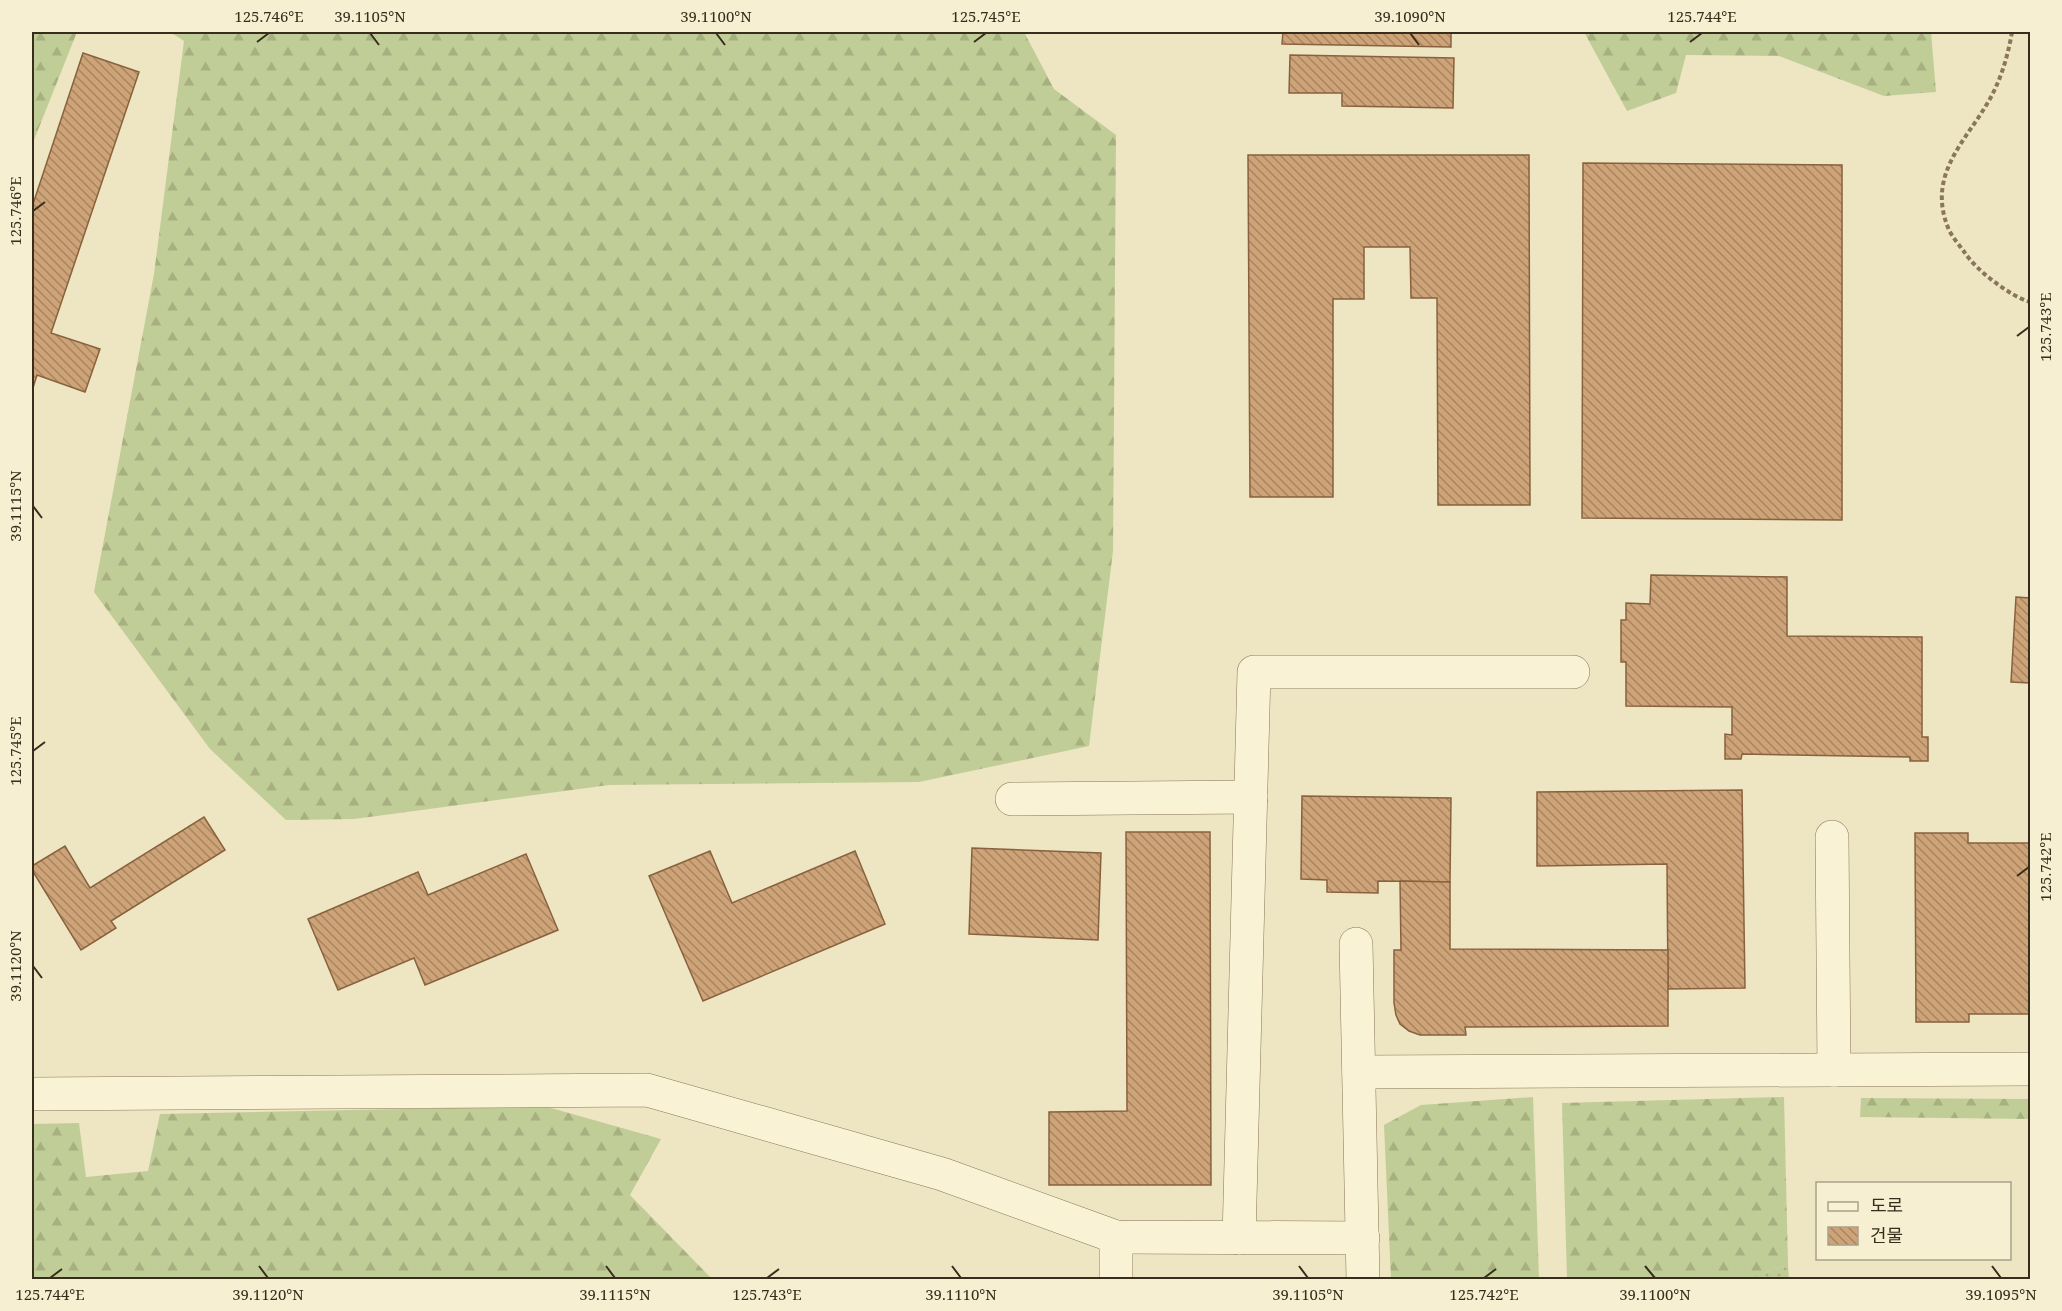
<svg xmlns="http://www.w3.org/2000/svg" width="2062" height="1311" viewBox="0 0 2062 1311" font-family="'Noto Serif','Noto Sans KR',serif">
  <defs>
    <pattern id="grass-dots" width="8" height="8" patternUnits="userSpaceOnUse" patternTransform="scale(1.5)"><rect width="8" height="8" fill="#c1cd96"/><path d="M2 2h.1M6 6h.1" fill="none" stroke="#a7b081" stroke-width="1.8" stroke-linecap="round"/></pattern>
    <pattern id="forest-firs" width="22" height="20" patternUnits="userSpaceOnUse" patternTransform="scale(1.5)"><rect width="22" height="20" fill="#c1cd96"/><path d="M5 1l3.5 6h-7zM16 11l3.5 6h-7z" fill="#a7b081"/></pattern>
    <pattern id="building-back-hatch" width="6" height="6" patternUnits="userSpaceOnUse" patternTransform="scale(1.5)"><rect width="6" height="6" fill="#cda377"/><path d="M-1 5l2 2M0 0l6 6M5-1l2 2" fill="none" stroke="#a78561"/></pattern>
  </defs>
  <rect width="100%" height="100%" fill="#eee5c2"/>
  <!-- grass -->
  <polygon fill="url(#grass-dots)" points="1788,1265 1789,1279 1749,1280 1750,1277"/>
  <!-- forest -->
  <g fill="url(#forest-firs)">
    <polygon points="32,32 77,32 32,145"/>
    <polygon points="170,32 1024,32 1054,89 1116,135 1113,551 1089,746 919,782 609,785 354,819 286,820 210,749 94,592 154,274 184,41"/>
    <polygon points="1584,32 1931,32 1936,92 1884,96 1779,56 1686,55 1676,93 1627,111"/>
    <polygon points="1533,1097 1539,1279 1391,1279 1384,1125 1421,1105"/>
    <polygon points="1784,1097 1788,1265 1751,1277 1749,1279 1567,1279 1562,1103"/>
    <polygon points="1861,1098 2030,1099 2030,1119 1860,1117"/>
    <polygon points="544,1106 661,1139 630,1195 712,1279 32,1279 32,1124 79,1123 86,1177 148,1171 160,1114"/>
  </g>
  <!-- building -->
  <g fill="url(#building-back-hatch)" stroke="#88623e" stroke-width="1.5">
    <polygon points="1283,32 1451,32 1451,47 1282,44"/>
    <polygon points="83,53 139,72 51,333 100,349 85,392 37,375 32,391 32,207"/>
    <polygon points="1290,55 1454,58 1453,108 1342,106 1342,93 1289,93"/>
    <polygon points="1248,155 1529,155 1530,505 1438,505 1437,298 1411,298 1410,247 1364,247 1364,299 1333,299 1333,497 1250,497"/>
    <polygon points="1583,163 1842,165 1842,520 1582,518"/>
    <polygon points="1651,575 1787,577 1787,636 1922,637 1922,737 1928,737 1928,761 1910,761 1910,757 1742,754 1741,759 1725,759 1725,734 1732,735 1732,707 1626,706 1626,662 1621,662 1621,620 1626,620 1626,603 1650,604"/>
    <polygon points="2016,597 2030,598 2030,683 2011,682"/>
    <polygon points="1742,790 1745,988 1668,989 1667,864 1537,866 1537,792"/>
    <polygon points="1302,796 1451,798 1450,882 1378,881 1378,893 1327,892 1327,880 1301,879"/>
    <polygon points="204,817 225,850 111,921 116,928 81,950 32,870 32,866 65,846 90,888"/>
    <polygon points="1126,832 1210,832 1211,1185 1049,1185 1049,1112 1127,1111"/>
    <polygon points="1915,833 1968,833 1968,843 2030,843 2030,1014 1969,1014 1969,1022 1916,1022"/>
    <polygon points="972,848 1101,853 1098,940 969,934"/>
    <polygon points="710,851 732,903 855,851 885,924 703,1001 649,876"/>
    <polygon points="526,854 558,930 425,985 414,958 338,990 308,919 418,872 428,895"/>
    <polygon points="1400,881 1450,882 1450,949 1668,950 1668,1026 1465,1027 1466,1035 1420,1035 1409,1031 1400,1024 1396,1015 1394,1003 1394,950 1401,950"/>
  </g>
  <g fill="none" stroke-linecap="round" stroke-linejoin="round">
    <!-- minor casing -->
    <g stroke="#887759" stroke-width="34">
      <g id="minor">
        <polyline points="1012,799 1251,797"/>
        <polyline points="1832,837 1834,1070"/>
        <polyline points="1356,944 1363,1280"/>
        <polyline points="1359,1072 2030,1069"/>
        <polyline points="32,1094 647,1090 942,1174 1116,1237 1363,1238"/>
        <polyline points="1239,1238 1254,672 1573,672"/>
        <polyline points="1116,1280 1116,1237"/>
      </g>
    </g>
    <!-- path -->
    <path stroke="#887759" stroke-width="4" stroke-dasharray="4.5 3" stroke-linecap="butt" d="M2012,32C2008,55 2002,76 1991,97C1967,141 1925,174 1949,230C1953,238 1960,246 1965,253C1977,271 2010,296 2030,302"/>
    <!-- minor -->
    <use href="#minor" stroke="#f9f2d5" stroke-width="33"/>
  </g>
  <!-- ticks -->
  <path fill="none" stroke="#382d1d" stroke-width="2" d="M370,33L379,45M716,33L725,45M1410,33L1419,45M257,42L269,33M974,42L986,33M1690,42L1702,33M33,211L45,202M2017,336L2029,327M33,506L42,518M33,751L45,742M2017,876L2029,867M33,966L42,978M259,1266L268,1278M606,1266L615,1278M952,1266L961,1278M1299,1266L1308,1278M1645,1266L1655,1278M1992,1266L2001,1278M50,1278L62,1269M767,1278L779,1269M1484,1278L1496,1269"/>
  <!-- border -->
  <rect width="2062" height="1311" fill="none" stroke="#f6efd2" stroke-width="66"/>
  <!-- legend -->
  <rect x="1816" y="1182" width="195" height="78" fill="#f6efd2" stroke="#aaa18a" stroke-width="1.5"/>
  <rect x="1828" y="1202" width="30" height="9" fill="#f9f2d5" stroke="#aaa18a" stroke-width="1.5"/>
  <text x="1870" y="1212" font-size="18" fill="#382d1d">도로</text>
  <rect x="1828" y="1227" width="30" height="18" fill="url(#building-back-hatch)" stroke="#aaa18a" stroke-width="1.5"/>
  <text x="1870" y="1242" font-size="18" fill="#382d1d">건물</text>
  <rect x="33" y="33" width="1996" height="1245" fill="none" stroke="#382d1d" stroke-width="2"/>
  <g font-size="15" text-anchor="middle" fill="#382d1d">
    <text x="269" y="22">125.746°E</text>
    <text x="370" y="22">39.1105°N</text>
    <text x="716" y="22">39.1100°N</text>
    <text x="986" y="22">125.745°E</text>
    <text x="1410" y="22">39.1090°N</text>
    <text x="1702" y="22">125.744°E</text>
    <text transform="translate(16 211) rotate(-90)" y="5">125.746°E</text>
    <text transform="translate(2046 327) rotate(-90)" y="5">125.743°E</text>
    <text transform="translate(16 506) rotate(-90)" y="5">39.1115°N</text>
    <text transform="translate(16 751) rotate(-90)" y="5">125.745°E</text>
    <text transform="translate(2046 867) rotate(-90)" y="5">125.742°E</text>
    <text transform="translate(16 966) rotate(-90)" y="5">39.1120°N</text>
    <text x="50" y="1300">125.744°E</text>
    <text x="268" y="1300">39.1120°N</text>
    <text x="615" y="1300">39.1115°N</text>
    <text x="767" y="1300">125.743°E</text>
    <text x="961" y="1300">39.1110°N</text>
    <text x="1308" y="1300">39.1105°N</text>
    <text x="1484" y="1300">125.742°E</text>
    <text x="1655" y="1300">39.1100°N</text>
    <text x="2001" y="1300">39.1095°N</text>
  </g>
</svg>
